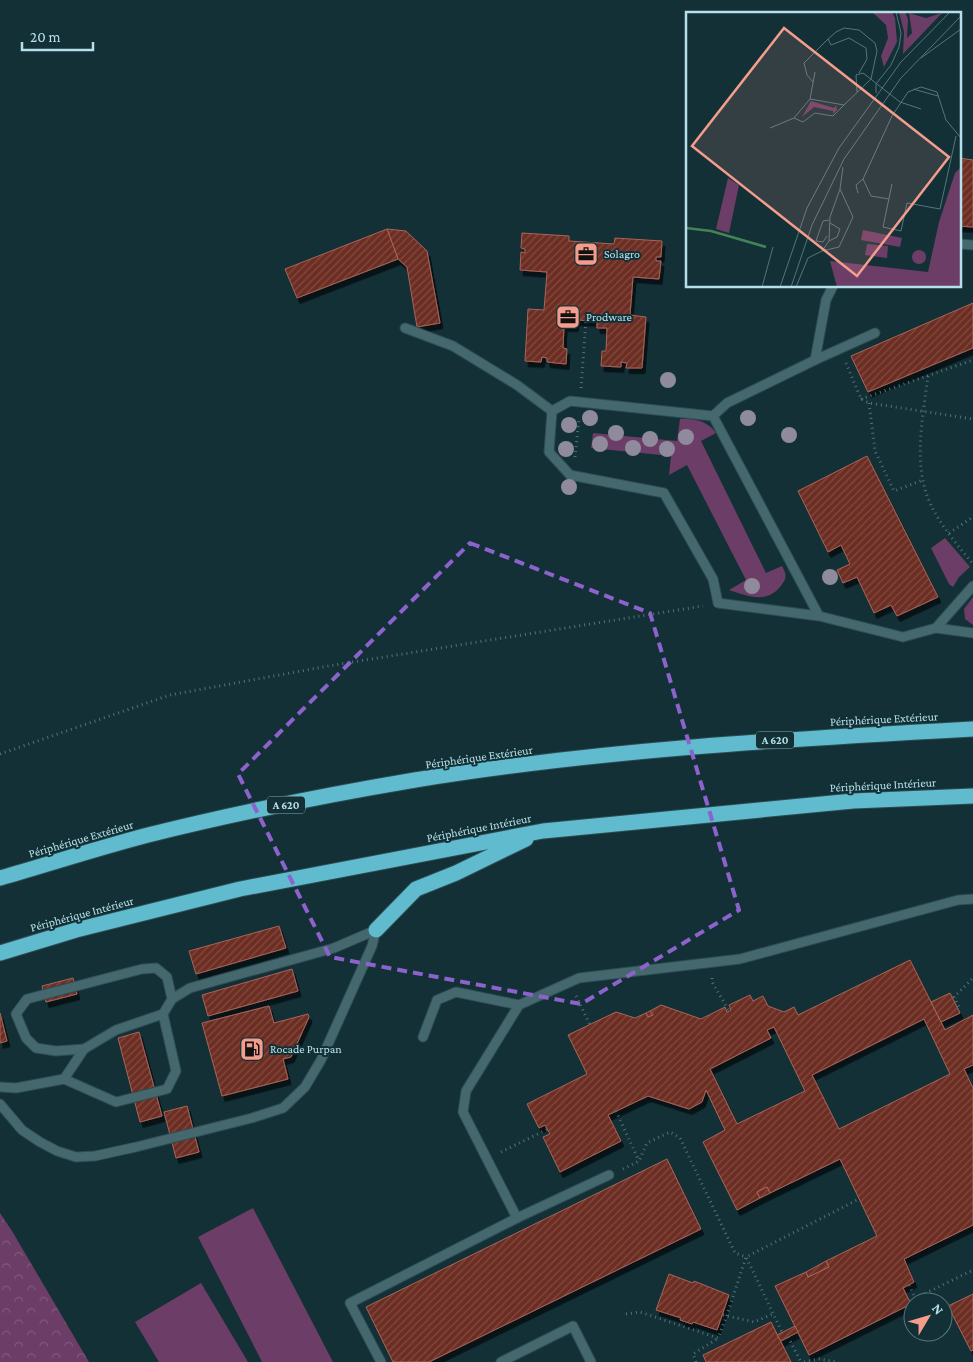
<svg xmlns="http://www.w3.org/2000/svg" width="973" height="1362" viewBox="0 0 973 1362" font-family="'Crimson Pro',serif">
  <defs>
    <pattern id="forest-crowns" width="20" height="18" patternUnits="userSpaceOnUse" patternTransform="scale(1.25)"><rect width="20" height="18" fill="#6c3d67"/><path d="M2 6a3 3 0 1 1 6 0M12 15a3 3 0 1 1 6 0" fill="none" stroke="#7f597d"/></pattern>
    <pattern id="building-hatch" width="6" height="6" patternUnits="userSpaceOnUse" patternTransform="scale(1.25)"><rect width="6" height="6" fill="#6d2d23"/><path d="M-1 1l2-2M0 6l6-6M5 7l2-2" fill="none" stroke="#804b43"/></pattern>
    <filter id="shadow"><feDropShadow dx="3" dy="5.5" stdDeviation="0" flood-color="#0009"/></filter>
  </defs>
  <rect width="100%" height="100%" fill="#123036"/>
  <!-- grass -->
  <g fill="#6c3d67">
    <path d="M680,419C693,418 708,421 716,433L701,441L766,573L782,566C787,575 787,579 780,587C766,604 747,596 729,590L746,580L687,465L669,475L671,456L591,448L593,433L677,441Z"/>
    <polygon points="945,538 970,567 959,577 953,587 949,584 931,548"/>
    <polygon points="973,597 973,625 965,619 964,609"/>
    <polygon points="253,1208 333,1362 262,1362 257,1352 198,1237"/>
    <polygon points="201,1283 248,1362 159,1362 135,1322"/>
  </g>
  <!-- forest -->
  <polygon fill="url(#forest-crowns)" points="0,1213 12,1231 89,1362 0,1362"/>
  <!-- building -->
  <g fill="url(#building-hatch)" stroke="#a96558" fill-rule="evenodd" filter="url(#shadow)">
    <polygon points="959,158 973,160 973,227 959,226"/>
    <polygon points="387,229 406,231 427,251 440,323 417,327 407,267 398,259"/>
    <polygon points="387,229 398,259 297,298 285,269"/>
    <polygon points="522,233 569,236 569,241 614,244 615,238 662,241 661,257 656,257 656,261 661,261 659,279 633,277 630,315 646,317 642,368 626,368 627,363 621,362 621,367 601,366 602,351 606,351 607,328 597,328 597,321 576,320 575,326 564,326 563,348 567,349 566,364 547,362 547,358 542,357 541,362 525,361 528,309 544,310 547,272 520,270 521,252 525,253 525,249 521,248"/>
    <polygon points="973,303 973,348 868,392 851,356"/>
    <polygon points="867,456 938,597 897,616 891,605 874,613 857,577 843,583 837,570 850,564 841,545 828,552 798,491"/>
    <polygon points="279,926 286,948 196,974 189,951"/>
    <path d="M910,960L945,1030L973,1015V1065L964,1069L973,1088V1225L904,1259L914,1282L903,1288L911,1304L809,1355L775,1286L806,1272L808,1277L829,1267L826,1261L877,1236L840,1159L770,1193L767,1187L757,1192L760,1198L737,1210L703,1142L725,1130L706,1090L702,1102L689,1109L648,1096L608,1115L621,1141L560,1172L543,1137L550,1134L545,1125L539,1128L527,1104L587,1074L568,1035L616,1012L635,1018L646,1013L648,1017L653,1015L650,1011L661,1005L701,1019L725,1007L727,1012L731,1010L729,1005L750,995L753,1001L763,996L768,1006L784,1012L794,1007L798,1015ZM924,1019L950,1074L839,1129L812,1075ZM774,1027L805,1091L737,1124L710,1069L771,1038L767,1030Z"/>
    <polygon points="292,969 298,991 208,1016 202,995"/>
    <polygon points="73,978 77,994 46,1002 42,986"/>
    <polygon points="950,993 960,1013 941,1022 931,1002"/>
    <polygon points="269,1006 274,1023 308,1014 309,1017 291,1057 283,1059 288,1079 222,1096 202,1023"/>
    <polygon points="650,1011 653,1015 648,1017 646,1013"/>
    <polygon points="0,1013 7,1041 0,1043"/>
    <polygon points="139,1032 162,1116 140,1122 118,1038"/>
    <polygon points="187,1106 199,1152 176,1158 164,1112"/>
    <polygon points="667,1159 701,1229 429,1362 393,1362 366,1307"/>
    <polygon points="767,1187 770,1193 760,1198 757,1192"/>
    <polygon points="826,1261 829,1267 808,1277 806,1272"/>
    <polygon points="669,1274 693,1283 694,1281 729,1295 717,1330 693,1322 692,1324 680,1320 681,1318 656,1310"/>
    <polygon points="973,1294 973,1350 971,1351 948,1306"/>
    <polygon points="771,1322 791,1362 706,1362 703,1355"/>
    <polygon points="795,1326 798,1332 781,1341 777,1335"/>
  </g>
  <g fill="none" stroke-linecap="round" stroke-linejoin="round">
    <!-- service casing -->
    <g stroke="#2c4c53" stroke-width="11">
      <g id="service">
        <polyline points="959,244 973,245"/>
        <polyline points="405,328 453,346 517,385 552,411"/>
        <polyline points="815,360 826,300 833,286"/>
        <polyline points="713,416 727,403 815,360 875,333"/>
        <polyline points="819,616 718,603 713,579 664,493 570,475 549,452 552,411 570,401 713,416 819,616 903,637 936,628 973,633"/>
        <polyline points="936,628 973,586"/>
        <polyline points="423,1037 437,1000 456,992 519,1005"/>
        <polyline points="84,1049 56,1051 36,1048 26,1038 16,1014 27,999 142,969 156,968 167,977 172,999"/>
        <polyline points="64,1079 116,1102 167,1089 176,1071 163,1014"/>
        <polyline points="0,1087 16,1088 64,1079 84,1049 116,1030 163,1014 172,999 190,988 334,948 376,930"/>
        <polyline points="0,1104 22,1130 40,1142 57,1151 76,1157 95,1156 136,1147 252,1118 283,1108 305,1087 321,1060 372,946 376,930"/>
        <polyline points="517,1218 463,1112 466,1091 519,1005 579,978 740,959 958,900 973,899"/>
        <polyline points="381,1362 350,1303 517,1218 609,1175"/>
        <polyline points="501,1362 573,1326 591,1362"/>
      </g>
    </g>
    <!-- motorway casing -->
    <g stroke="#2c4c53" stroke-width="17">
      <g id="motorway">
        <path d="M0,878C49,864 98,848 148,835C236,813 326,795 415,780C599,750 787,739 973,729"/>
        <polyline points="376,930 416,889 456,873 526,839"/>
        <polyline points="0,953 76,930 240,889 543,831 853,801 973,796"/>
      </g>
    </g>
    <!-- path -->
    <g stroke="#50737a" stroke-width="3" stroke-dasharray="1 4" stroke-linecap="butt">
      <polyline points="846,363 861,399 869,403 973,419"/>
      <path d="M928,376C923,417 912,466 931,505C941,526 958,546 973,564"/>
      <polyline points="581,388 586,321"/>
      <polyline points="861,399 973,360"/>
      <polyline points="869,403 875,451 894,491 923,480"/>
      <polyline points="575,457 579,419"/>
      <polyline points="949,533 973,517"/>
      <polyline points="0,754 170,695 334,665 703,606"/>
      <polyline points="712,978 712,982 729,1011"/>
      <polyline points="576,996 590,1025"/>
      <polyline points="958,1010 960,1009 954,997 973,978"/>
      <polyline points="616,1111 639,1161"/>
      <polyline points="501,1152 548,1129"/>
      <polyline points="623,1169 639,1161 647,1143 670,1132 680,1138 735,1253 746,1257 782,1332"/>
      <polyline points="909,1285 917,1302"/>
      <polyline points="916,1298 973,1270"/>
      <polyline points="626,1314 640,1312 718,1338 727,1315 746,1257 859,1199"/>
      <polyline points="723,1315 754,1322 773,1314"/>
      <polyline points="788,1337 801,1362"/>
      <polyline points="696,1362 693,1354 717,1339"/>
      <polyline points="804,1362 819,1359 837,1362"/>
    </g>
    <!-- service -->
    <use href="#service" stroke="#45686f" stroke-width="9"/>
    <!-- motorway -->
    <use href="#motorway" stroke="#5fbbcd" stroke-width="15"/>
  </g>
  <!-- trees -->
  <g fill="#8f8b9d">
    <circle cx="668" cy="380" r="8"/>
    <circle cx="590" cy="418" r="8"/>
    <circle cx="748" cy="418" r="8"/>
    <circle cx="569" cy="425" r="8"/>
    <circle cx="616" cy="433" r="8"/>
    <circle cx="789" cy="435" r="8"/>
    <circle cx="686" cy="437" r="8"/>
    <circle cx="650" cy="439" r="8"/>
    <circle cx="600" cy="444" r="8"/>
    <circle cx="633" cy="448" r="8"/>
    <circle cx="566" cy="449" r="8"/>
    <circle cx="667" cy="449" r="8"/>
    <circle cx="569" cy="487" r="8"/>
    <circle cx="830" cy="577" r="8"/>
    <circle cx="752" cy="586" r="8"/>
  </g>
  <!-- marked area -->
  <path fill="none" stroke="#8d62cc" stroke-width="4" stroke-dasharray="10 6" stroke-linejoin="round" d="M470,543L650,613L739,910L581,1004L330,957L238,774Z"/>
  <!-- icons -->
  <defs>
    <g id="office-square" transform="scale(1.25)"><rect x="-9" y="-9" width="18" height="18" rx="4" fill="#f49d8d" stroke="#123036"/><path d="M-6-3h4V-5.5h4V-3h4V5H-6ZM-1-4.5V-3h2v-1.5ZM-6 0V1H6V0Z" fill="#111"/></g>
    <g id="fuel-square" transform="scale(1.25)"><rect x="-9" y="-9" width="18" height="18" rx="4" fill="#f49d8d" stroke="#123036"/><path d="M-5.5-6h7V0h2V4h1.3V-2.5L3-4.5l.8-.8L6-3V5H2.5V1h-1V6h-7ZM-4.2-4.7v3.2H.2V-4.7Z" fill="#111"/></g>
  </defs>
  <g fill-rule="evenodd">
    <use href="#office-square" x="586" y="254"/>
    <use href="#office-square" x="568" y="317"/>
    <use href="#fuel-square" x="252" y="1049"/>
  </g>
  <g text-anchor="middle" dominant-baseline="central" stroke-width="4" stroke-linejoin="round" paint-order="stroke">
    <!-- shield labels -->
    <g fill="#123036" stroke="#85abb3" stroke-width="1">
      <rect x="756" y="731.5" width="38" height="17" rx="4"/>
      <rect x="267" y="796.5" width="38" height="17" rx="4"/>
    </g>
    <g font-size="11" font-weight="bold" fill="#b6e0e9">
      <text x="775" y="740">A 620</text>
      <text x="286" y="805">A 620</text>
    </g>
    <!-- poi labels -->
    <g font-size="12" fill="#b6e0e9" stroke="#123036" text-anchor="start">
      <text x="604" y="254">Solagro</text>
      <text x="586" y="317">Prodware</text>
      <text x="270" y="1049">Rocade Purpan</text>
    </g>
    <!-- street labels -->
    <g font-size="12" fill="#b6e0e9" stroke="#123036">
      <text transform="translate(884 719) rotate(-3)">Périphérique Extérieur</text>
      <text transform="translate(479 757) rotate(-8)">Périphérique Extérieur</text>
      <text transform="translate(883 785) rotate(-3)">Périphérique Intérieur</text>
      <text transform="translate(479 828) rotate(-11)">Périphérique Intérieur</text>
      <text transform="translate(81 839) rotate(-16)">Périphérique Extérieur</text>
      <text transform="translate(82 914) rotate(-15)">Périphérique Intérieur</text>
    </g>
  </g>
  <!-- overview -->
  <g transform="translate(686 12)">
    <rect width="275" height="275" fill="#123036"/>
    <path d="M213,0H219L222,7L221,26L226,21L223,1L240,6L256,1L217,42L218,20ZM125,89L148,96L150,93L151,98L147,102V99L128,95L116,105ZM177,218L216,226L214,235L175,228ZM181,232L202,234L201,246L179,243ZM226 245a7 7 0 1 1 14 0a7 7 0 1 1-14 0Z" fill="#6c3d67"/>
    <path d="M186,0H206L209,6L211,30L198,55L195,44L202,26L200,13ZM275,155V275H151L144,249L242,260L253,210L269,161ZM42,166L53,173L43,221L30,217Z" fill="#6c3d67"/>
    <path fill="none" stroke="#458356" stroke-width="2.5" d="M0,216L25,219L80,235"/>
    <path fill="none" stroke="#54767e" stroke-width="1" d="M235,46L275,17M127,70L121,63L118,51L142,27M227,77L252,84M171,80L170,63L177,61L214,90L235,97M190,81V72L205,53L213,35L215,21L210,0M124,87L129,60M158,93L147,104L129,101L117,110L108,106L124,87L158,93L185,67L191,39L189,31L173,18L158,16L150,20L142,27L145,33L163,26L180,36L181,47L173,61M84,116L108,106M206,172L197,215L215,219L221,191L254,197L270,124M154,177L157,155M172,181L170,173L177,167M203,187L185,184L177,167L206,104L222,80L235,75L251,80L260,108L275,126M141,224L137,230L130,229L137,209L143,208M143,229L151,225L154,217L144,211M136,239L153,235L167,205L154,177M136,239L143,229L144,205L154,177M76,275L87,235M94,275L121,196L153,136L215,50L264,0M105,275L126,213L158,147L215,66L275,4M110,275L122,246L136,239"/>
    <path fill="#f49d8d" fill-opacity="0.15" stroke="#f49d8d" stroke-width="2.5" d="M98,16L263,145L171,264L6,134Z"/>
    <rect width="275" height="275" fill="none" stroke="#b6e0e9" stroke-width="2.5"/>
  </g>
  <!-- north arrow -->
  <g transform="translate(928 1317) rotate(52)"><circle r="24" fill="#123036" stroke="#54767e"/>
  <path d="M0-4L9 19L0 12L-9 19Z" fill="#f49d8d"/>
  <text y="-8" font-size="14" font-weight="bold" text-anchor="middle" fill="#b6e0e9">N</text>
  </g>
  <!-- scale -->
  <path d="M22 42v8h71v-8" fill="none" stroke="#b6e0e9" stroke-width="2.5"/>
  <text x="30" y="42" font-size="15" fill="#b6e0e9" stroke="#123036" stroke-width="4" paint-order="stroke">20 m</text>
</svg>
